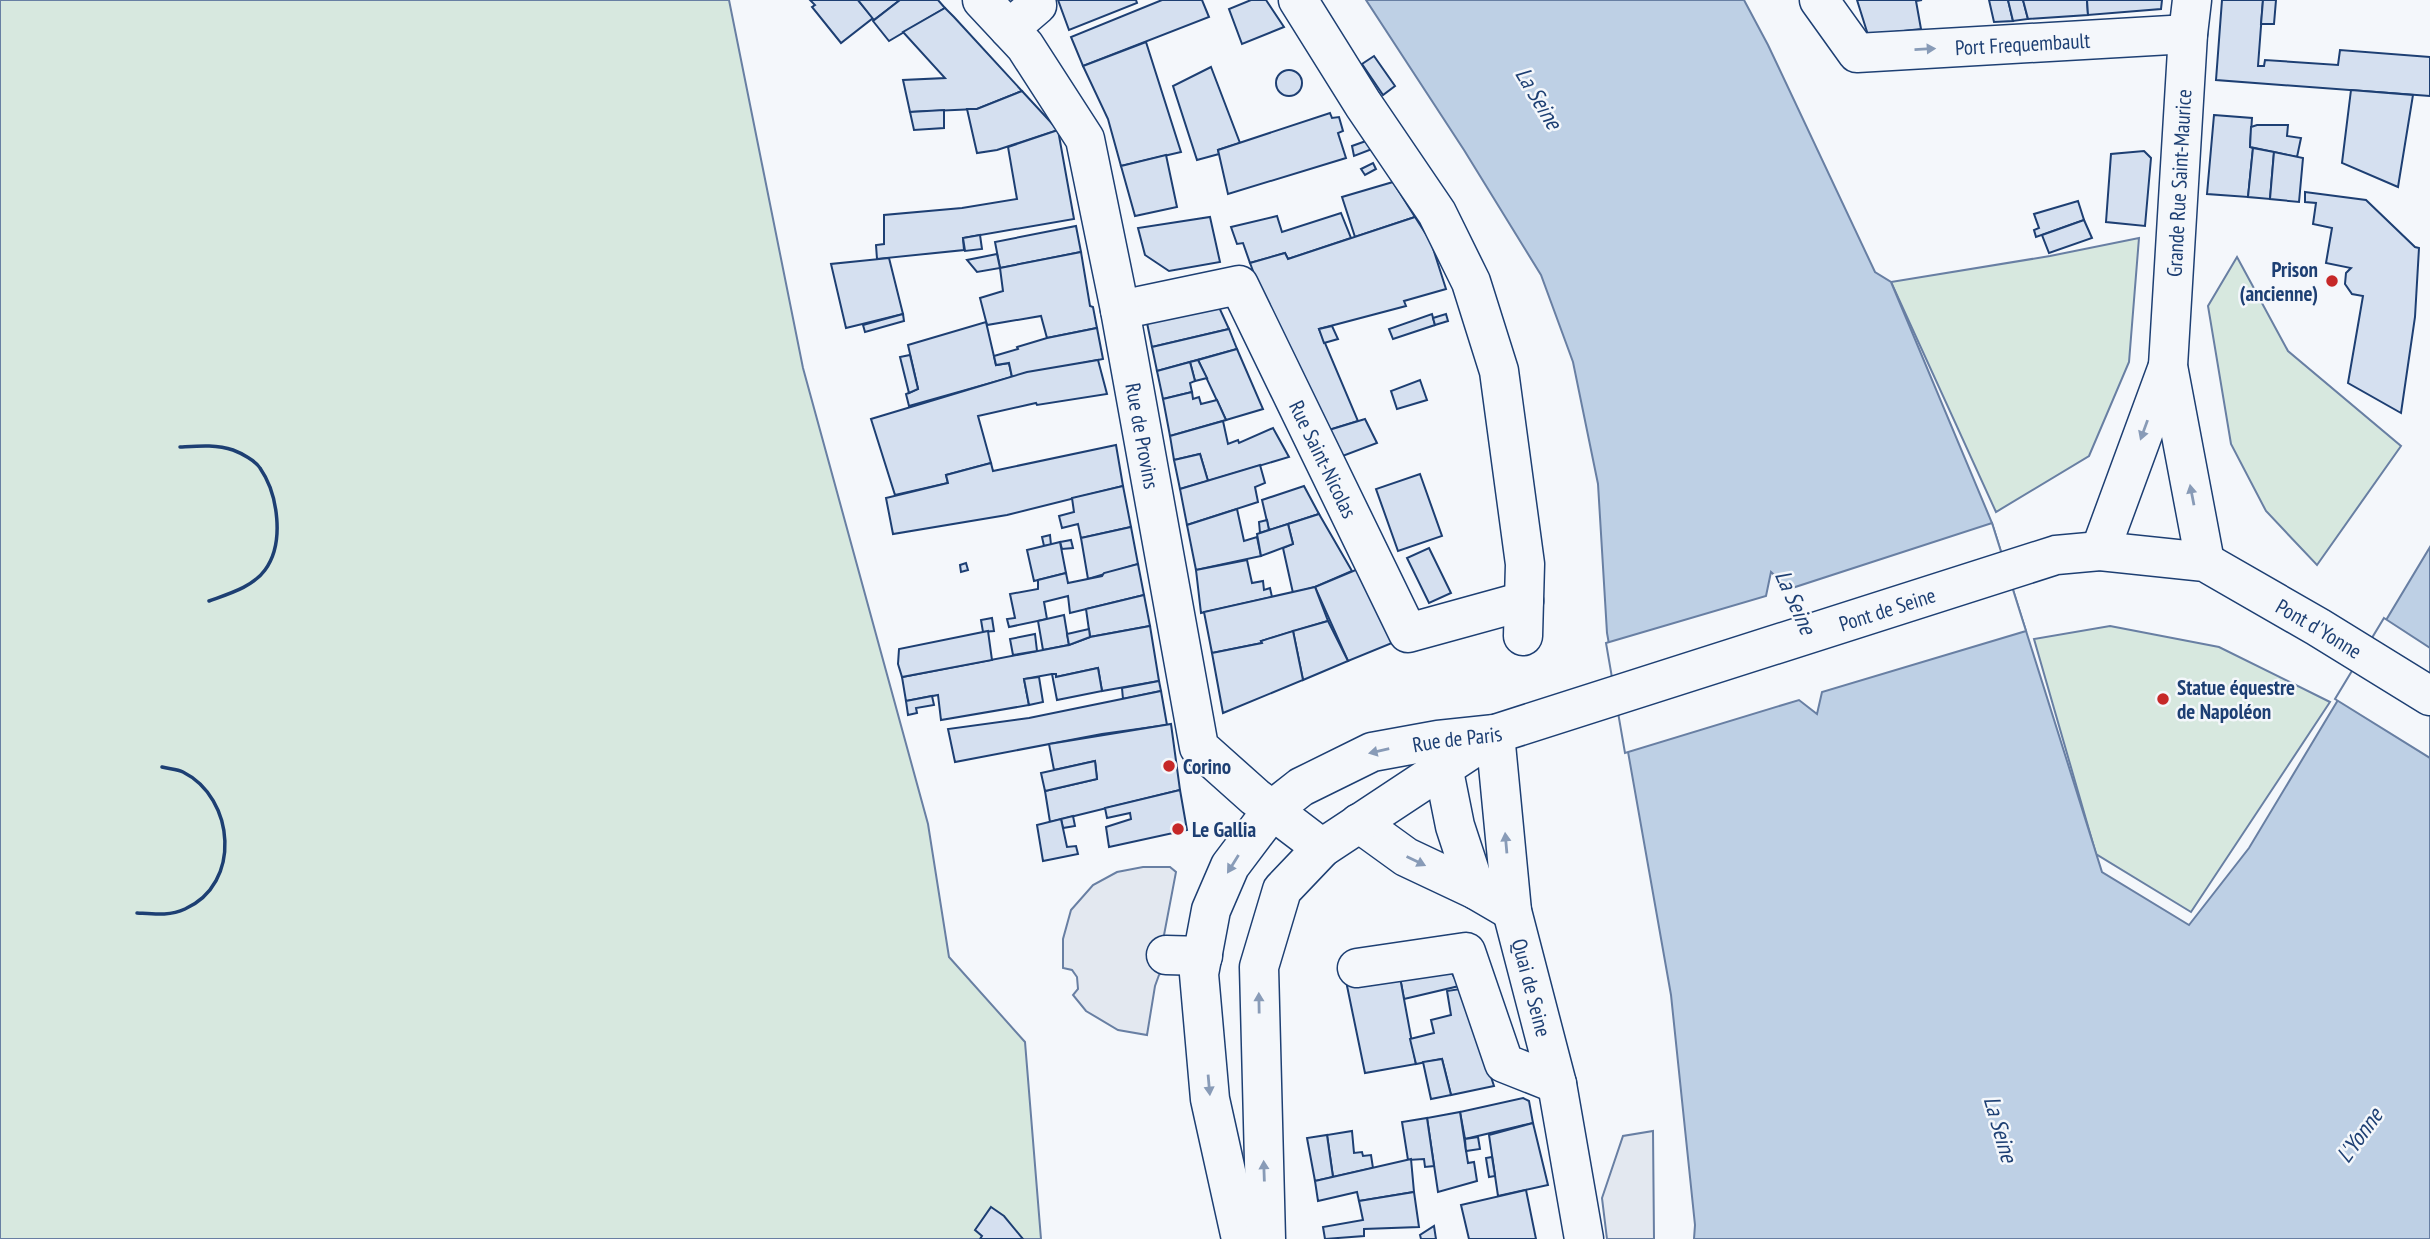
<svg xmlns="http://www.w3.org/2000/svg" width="2430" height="1239" viewBox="0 0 2430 1239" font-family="'PT Sans Narrow',sans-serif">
  <rect width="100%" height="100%" fill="#f4f7fb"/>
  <!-- green -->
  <g fill="#d7e8df" stroke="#687fa3" stroke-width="2">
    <polygon points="0,0 729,0 803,368 928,824 949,957 1025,1042 1041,1239 0,1239"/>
    <polygon points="2139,238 2129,362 2089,456 1996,512 1891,282 2050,256"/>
    <polygon points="2237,257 2288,351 2401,446 2317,565 2266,511 2231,444 2208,306"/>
    <polygon points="2110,626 2219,647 2330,702 2191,912 2096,854 2034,639"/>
  </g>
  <!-- parking -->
  <g fill="#e3e8f0" stroke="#687fa3" stroke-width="2">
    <polygon points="1143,867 1170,867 1176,872 1164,935 1167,940 1165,969 1159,975 1155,986 1147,1035 1118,1030 1086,1011 1073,995 1078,989 1077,977 1072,970 1063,968 1063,939 1071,910 1093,885 1117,872"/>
    <polygon points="1653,1131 1654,1239 1607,1239 1602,1198 1623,1136"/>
  </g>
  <!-- water -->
  <polygon fill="#bed0e5" stroke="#687fa3" stroke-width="2" points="1366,0 1744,0 1768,45 1875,272 1891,282 1992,523 2102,872 2189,925 2249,848 2430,547 2430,1239 1694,1239 1695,1225 1671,995 1607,633 1598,484 1573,362 1541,275 1464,150"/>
  <!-- pier -->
  <g fill="#f4f7fb" stroke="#687fa3" stroke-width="2">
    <polygon points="1992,523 2026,631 1822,692 1817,714 1799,700 1625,753 1606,643 1766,596 1771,572 1789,589"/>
    <polygon points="2384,618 2430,648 2430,758 2335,699"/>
  </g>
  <!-- building -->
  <g fill="#d5e0f0" stroke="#1d3f73" stroke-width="2">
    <polygon points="810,0 858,0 873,18 841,43 812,7 815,5"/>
    <polygon points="858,0 900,0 874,20"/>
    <polygon points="900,0 938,0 945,8 889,41 873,21"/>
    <polygon points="1058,0 1136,0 1137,3 1069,30"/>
    <polygon points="1162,0 1202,0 1209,17 1083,66 1071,37"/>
    <polygon points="1251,0 1266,0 1284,27 1242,44 1229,9"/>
    <polygon points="1857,0 1922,0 1916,1 1921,29 1868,35"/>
    <polygon points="1989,0 2008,0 2013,21 1994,22"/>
    <polygon points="2008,0 2023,0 2028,19 2013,21"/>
    <polygon points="2023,0 2087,0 2088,15 2028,19"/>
    <polygon points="2087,0 2162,0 2161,9 2088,15"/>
    <polygon points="2222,0 2263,0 2258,66 2264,66 2265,60 2338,65 2340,50 2430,57 2430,96 2216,80"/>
    <polygon points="2263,0 2276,0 2274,24 2261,24"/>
    <polygon points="945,8 954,17 1022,91 977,109 910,112 903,80 945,78 903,32"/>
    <polygon points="1146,42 1181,152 1121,166 1108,119 1083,66"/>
    <polygon points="1374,56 1395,86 1383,95 1362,64"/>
    <polygon points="1211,67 1240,143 1218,150 1219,154 1197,160 1173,86"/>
    <circle cx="1289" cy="83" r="13"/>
    <polygon points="2351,90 2413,95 2398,187 2342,163"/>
    <polygon points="1022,91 1058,130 997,150 977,153 967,109 977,109"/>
    <polygon points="944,110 944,128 914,130 910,112"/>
    <polygon points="1330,113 1332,118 1339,117 1343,131 1338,133 1346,158 1228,194 1218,150"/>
    <polygon points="2214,115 2252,118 2250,147 2253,148 2248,197 2207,194"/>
    <polygon points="2257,125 2288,125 2287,136 2301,138 2297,157 2250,147 2251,127"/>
    <polygon points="1058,130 1074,219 963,238 964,250 877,259 876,245 884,244 884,215 962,208 1017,199 1008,147"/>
    <polygon points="1366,141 1372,149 1354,156 1352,146"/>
    <polygon points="2253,148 2274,152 2270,199 2248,197"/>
    <polygon points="2144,151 2151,158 2145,226 2106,222 2111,154"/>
    <polygon points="2274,152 2303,158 2299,202 2270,199"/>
    <polygon points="1166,155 1177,207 1135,216 1121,166"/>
    <polygon points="1373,163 1376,169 1365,175 1361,169"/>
    <polygon points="1393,182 1415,217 1355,237 1342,197"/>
    <polygon points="2305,192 2366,200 2415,247 2419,248 2415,317 2401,413 2348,383 2363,296 2352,294 2345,284 2346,273 2351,268 2326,263 2332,228 2313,224 2316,203 2305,202"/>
    <polygon points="2078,201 2084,220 2036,237 2034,230 2039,228 2034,214"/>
    <polygon points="1341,213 1351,238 1288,259 1285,253 1250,263 1243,243 1237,244 1231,227 1277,216 1282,232"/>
    <polygon points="1210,217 1220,262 1169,271 1145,255 1138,228"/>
    <polygon points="1415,217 1431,242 1446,289 1404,301 1406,306 1319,329 1358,421 1319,433 1296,385 1250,263 1285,253 1288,259"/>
    <polygon points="2084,220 2092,238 2049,253 2042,235"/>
    <polygon points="1076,226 1081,252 1000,268 995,242"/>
    <polygon points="980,235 982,249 965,251 963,238"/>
    <polygon points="1081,252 1090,306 1093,307 1097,328 1047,338 1041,316 987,325 980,298 1003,291 1000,268"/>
    <polygon points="997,254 1000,268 977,272 967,260"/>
    <polygon points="889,258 903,314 846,328 831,264"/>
    <polygon points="1218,305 1229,329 1152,347 1146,318"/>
    <polygon points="903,314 904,321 865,332 863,325"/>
    <polygon points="1432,314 1435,325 1393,339 1389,329"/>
    <polygon points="1446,314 1448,321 1435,325 1433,318"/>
    <polygon points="986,322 996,365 1009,363 1012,377 909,406 906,394 918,389 908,345"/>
    <polygon points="1332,326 1338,339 1324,343 1319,329"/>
    <polygon points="1097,328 1103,359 1012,377 1009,363 996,365 994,356 1018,349 1017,347 1047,338"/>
    <polygon points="1229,329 1237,349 1157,371 1152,347"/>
    <polygon points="1237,349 1263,409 1226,420 1198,360"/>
    <polygon points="910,355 918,389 909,393 900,357"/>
    <polygon points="1098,360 1107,394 1037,405 1036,403 978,416 991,463 946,475 948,483 895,495 871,419 1027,372"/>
    <polygon points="1198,360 1207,378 1195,381 1190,362"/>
    <polygon points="1190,362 1195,381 1190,383 1192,392 1163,399 1157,371"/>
    <polygon points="1420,380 1427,400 1397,409 1391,391"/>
    <polygon points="1192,392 1193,399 1199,397 1201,404 1217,400 1226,420 1170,436 1163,399"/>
    <polygon points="1365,419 1377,443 1332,460 1319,433"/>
    <polygon points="1223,421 1228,444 1238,440 1239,443 1273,428 1289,457 1208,481 1200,454 1174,460 1170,436"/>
    <polygon points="1116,445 1123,486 1007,515 893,534 886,498 948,483 946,475 991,463 993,471"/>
    <polygon points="1200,454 1208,481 1180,489 1174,460"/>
    <polygon points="1260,465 1265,483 1255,487 1258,502 1187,525 1180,489"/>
    <polygon points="1420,474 1442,536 1398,551 1376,489"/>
    <polygon points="1123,486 1131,527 1081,538 1078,524 1062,528 1059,516 1074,512 1072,498"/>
    <polygon points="1304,486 1319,514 1269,530 1262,500"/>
    <polygon points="1237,509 1244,541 1257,537 1261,556 1196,570 1187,525"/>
    <polygon points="1319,514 1352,571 1315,587 1293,593 1283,548 1293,544 1288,524"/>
    <polygon points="1267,520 1269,530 1260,533 1259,522"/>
    <polygon points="1288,524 1293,544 1261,556 1257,534"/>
    <polygon points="1131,527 1138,564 1088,579 1081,538"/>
    <polygon points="1050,535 1051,545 1044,546 1042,537"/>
    <polygon points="1071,540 1073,548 1062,549 1060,542"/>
    <polygon points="1060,542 1066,573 1034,581 1027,550"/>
    <polygon points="1429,548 1451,593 1429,603 1407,558"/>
    <polygon points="1247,560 1252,583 1263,581 1264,590 1270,588 1272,597 1201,613 1196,570"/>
    <polygon points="966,563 968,570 961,572 960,565"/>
    <polygon points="1138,564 1144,595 1070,613 1068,596 1044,602 1047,619 1009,627 1007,619 1015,618 1010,594 1038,589 1038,580 1066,573 1068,583 1102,576 1104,573"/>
    <polygon points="1358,569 1392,643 1348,661 1315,587"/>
    <polygon points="1315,587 1328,621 1261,641 1262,643 1212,653 1204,612"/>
    <polygon points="1144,595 1150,626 1090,637 1086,609"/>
    <polygon points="1064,615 1069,645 1043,650 1038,621"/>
    <polygon points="992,618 994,631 983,632 981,620"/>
    <polygon points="1328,621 1348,661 1303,680 1293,631"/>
    <polygon points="1150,626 1159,681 1102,691 1098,668 1056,677 1056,674 1052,674 1024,679 1029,705 941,720 938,695 906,701 902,677 1069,645 1090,637"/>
    <polygon points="1089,629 1090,637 1069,645 1067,634"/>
    <polygon points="988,631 992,660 902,677 898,664 899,649"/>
    <polygon points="1293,631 1303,680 1223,713 1212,653 1262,643 1261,641"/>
    <polygon points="1035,634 1037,651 1013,655 1010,639"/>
    <polygon points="1098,668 1102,691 1057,700 1052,674 1056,674 1056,677"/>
    <polygon points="1039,677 1043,702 1029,705 1024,679"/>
    <polygon points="1159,681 1161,691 1123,699 1122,688"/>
    <polygon points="1161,691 1167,725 1102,734 955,762 948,729 1029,718"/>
    <polygon points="932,696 934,705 916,708 917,713 908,715 906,701"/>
    <polygon points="1171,724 1180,790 1050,822 1045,791 1097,779 1095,761 1054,770 1049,744"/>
    <polygon points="1095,761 1097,779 1045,791 1041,773"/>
    <polygon points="1180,790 1187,830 1109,847 1106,827 1131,819 1130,813 1107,818 1105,808"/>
    <polygon points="1073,816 1075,826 1063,828 1061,819"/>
    <polygon points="1061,819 1067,847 1076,846 1078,854 1043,861 1037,825"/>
    <polygon points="1449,968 1459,986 1404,999 1399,972"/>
    <polygon points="1399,972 1416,1064 1365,1073 1346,981"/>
    <polygon points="1460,989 1476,1031 1494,1086 1451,1095 1442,1059 1416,1064 1410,1039 1434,1033 1431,1020 1451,1015 1447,991"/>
    <polygon points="1442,1059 1451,1095 1431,1099 1423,1062"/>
    <polygon points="1523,1098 1529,1101 1533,1123 1465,1139 1460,1112"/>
    <polygon points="1460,1112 1468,1163 1474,1162 1477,1181 1438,1192 1427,1118"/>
    <polygon points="1427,1118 1434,1166 1425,1167 1424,1159 1408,1160 1402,1122"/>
    <polygon points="1533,1123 1548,1185 1498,1196 1489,1135"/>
    <polygon points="1352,1131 1354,1153 1362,1152 1363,1156 1371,1155 1373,1168 1333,1177 1327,1135"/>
    <polygon points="1327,1135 1333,1177 1315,1181 1307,1138"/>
    <polygon points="1478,1137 1480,1149 1466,1151 1465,1139"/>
    <polygon points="1492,1157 1495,1176 1489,1177 1486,1158"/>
    <polygon points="1411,1159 1414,1192 1359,1201 1357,1192 1318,1201 1315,1181"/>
    <polygon points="1526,1190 1536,1239 1469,1239 1461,1205"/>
    <polygon points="1414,1192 1419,1227 1364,1229 1364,1236 1325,1239 1323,1227 1363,1220 1359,1201"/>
    <polygon points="991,1207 1004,1216 1023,1239 980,1239 982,1236 975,1230"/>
    <polygon points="1434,1226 1436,1239 1421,1239 1420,1235"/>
  </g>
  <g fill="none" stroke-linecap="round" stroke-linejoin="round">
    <!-- minor casing -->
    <g stroke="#1d3f73" stroke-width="41">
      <g id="minor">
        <polyline points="1298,0 1363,104 1437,213 1471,282 1499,371 1525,564 1523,636"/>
        <path id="s1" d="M1819,0L1857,53L2188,34"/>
        <polyline points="1009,29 1037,5 1036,0"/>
        <path id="s2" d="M1120,310L1239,285L1408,633L1524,601"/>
        <polyline points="1166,955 1203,956"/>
        <polyline points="1357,968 1466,952 1504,1063 1557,1084"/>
      </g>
    </g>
    <!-- major casing -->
    <g stroke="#1d3f73" stroke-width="41">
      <g id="major">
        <path id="s3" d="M982,0L1025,46L1085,139L1120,310L1199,747L1255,797L1322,848"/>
        <polyline points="2192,0 2188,34 2168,366 2205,562"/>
        <polyline points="2100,551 2168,366"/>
        <path id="s4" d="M1495,734L1512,911L1557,1084L1584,1239"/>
        <polyline points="1439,746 1455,826 1476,890"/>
        <polyline points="1359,823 1406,857 1476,890 1512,911"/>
        <path id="s5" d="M1241,1239L1210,1099L1199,974L1211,910L1230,866L1273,809L1301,787L1372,752L1438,740L1495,734L2056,555L2100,551L2205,562L2318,627L2430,696"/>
        <polyline points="1266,1239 1259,967 1282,890 1322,848 1490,737"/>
      </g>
    </g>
    <!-- minor -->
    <use href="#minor" stroke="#f4f7fb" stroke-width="38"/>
    <!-- major -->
    <use href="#major" stroke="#f4f7fb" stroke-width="38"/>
    <!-- wall -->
    <g stroke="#1d3f73" stroke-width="3.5">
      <path d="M180,447C197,446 216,444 233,450C241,453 256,461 260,468C278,494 285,543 265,570C253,587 228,594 209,601"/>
      <path d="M137,913C154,914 170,916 185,909C242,884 235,798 183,772C177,769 169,769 162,767"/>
    </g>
  </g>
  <!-- one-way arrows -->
  <defs><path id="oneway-solid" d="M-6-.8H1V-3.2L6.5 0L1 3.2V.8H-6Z" transform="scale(1.75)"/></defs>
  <g fill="#889bb7">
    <use href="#oneway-solid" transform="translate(1925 49) rotate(-3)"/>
    <use href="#oneway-solid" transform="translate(2144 430) rotate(110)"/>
    <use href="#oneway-solid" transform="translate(2192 495) rotate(-101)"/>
    <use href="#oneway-solid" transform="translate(1379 751) rotate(167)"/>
    <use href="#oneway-solid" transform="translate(1506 843) rotate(-95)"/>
    <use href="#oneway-solid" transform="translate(1416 861) rotate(26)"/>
    <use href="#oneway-solid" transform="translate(1233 864) rotate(122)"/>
    <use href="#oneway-solid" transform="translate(1259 1003) rotate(-91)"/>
    <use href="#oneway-solid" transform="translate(1209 1085) rotate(85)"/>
    <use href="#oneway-solid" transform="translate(1264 1171) rotate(-92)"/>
  </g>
  <!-- markers -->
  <g fill="#c62828" stroke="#f4f7fb" stroke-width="2.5">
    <circle cx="2332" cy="281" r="7"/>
    <circle cx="2163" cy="699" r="7"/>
    <circle cx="1169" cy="766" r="7"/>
    <circle cx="1178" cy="829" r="7"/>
  </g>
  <g text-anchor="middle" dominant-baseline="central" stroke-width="5" stroke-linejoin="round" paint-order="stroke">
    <!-- street labels -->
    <g font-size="21" fill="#1d3f73" stroke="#f4f7fb">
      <text stroke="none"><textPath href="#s1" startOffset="231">Port Frequembault</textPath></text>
      <text transform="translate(2179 183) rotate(-87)">Grande Rue Saint-Maurice</text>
      <text stroke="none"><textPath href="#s3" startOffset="476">Rue de Provins</textPath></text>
      <text stroke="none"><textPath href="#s2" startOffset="315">Rue Saint-Nicolas</textPath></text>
      <text stroke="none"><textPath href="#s5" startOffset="1104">Pont de Seine</textPath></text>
      <text stroke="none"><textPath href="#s5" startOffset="1563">Pont d'Yonne</textPath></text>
      <text stroke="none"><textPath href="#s5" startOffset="654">Rue de Paris</textPath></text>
      <text stroke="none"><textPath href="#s4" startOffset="257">Quai de Seine</textPath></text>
    </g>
    <!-- poi labels -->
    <g font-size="21" font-weight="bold" fill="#1d3f73" stroke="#f4f7fb" text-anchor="start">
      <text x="2318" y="269" text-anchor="end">Prison<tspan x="2318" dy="24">(ancienne)</tspan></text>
      <text x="2177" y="687">Statue équestre<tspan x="2177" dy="24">de Napoléon</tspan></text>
      <text x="1183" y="766">Corino</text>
      <text x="1192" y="829">Le Gallia</text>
    </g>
    <!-- water labels -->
    <g font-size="23" font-style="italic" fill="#1d3f73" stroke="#f4f7fb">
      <text transform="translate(1539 98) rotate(59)">La Seine</text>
      <text transform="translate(1796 602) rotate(66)">La Seine</text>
      <text transform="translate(2001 1129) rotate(74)">La Seine</text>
      <text transform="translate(2359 1135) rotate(-54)">L'Yonne</text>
    </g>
  </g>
</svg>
